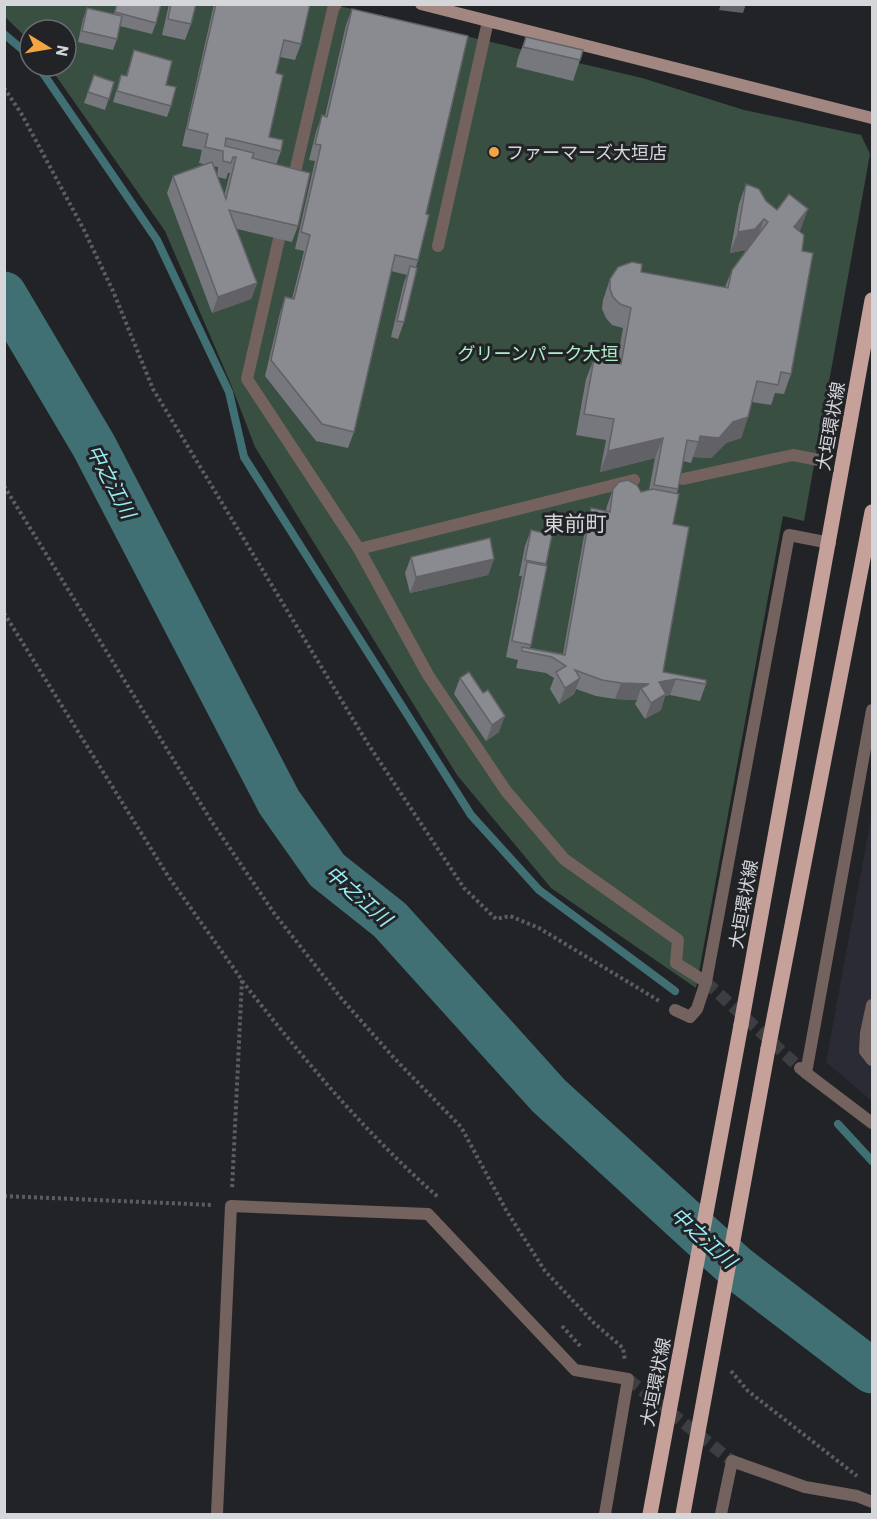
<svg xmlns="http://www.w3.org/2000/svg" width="877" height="1519" viewBox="0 0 877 1519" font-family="Barlow,'Noto Sans JP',sans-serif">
  <rect width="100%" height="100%" fill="#222327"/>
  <!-- built -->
  <polygon fill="#2a2b35" points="872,813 872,1101 826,1062"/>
  <!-- green -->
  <polygon fill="#394f42" points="5,4 335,5 642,78 744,110 861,135 870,154 804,521 783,516 696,988 551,888 457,775 255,447 230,382 165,231 49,66 66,66 66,30 30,30 30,41 5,17"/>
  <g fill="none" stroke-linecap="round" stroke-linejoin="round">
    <!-- stream -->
    <g stroke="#407073" stroke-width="8">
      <polyline points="4,34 30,56"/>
      <polyline points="38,66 157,240 229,392 244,457 471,815 539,890 675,991"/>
      <polyline points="838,1124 872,1161"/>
    </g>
    <!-- river -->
    <polyline stroke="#407073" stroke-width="45" points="4,294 94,446 279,802 327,870 390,920 549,1096 737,1268 872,1371"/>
    <!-- street-tunnel -->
    <g stroke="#3d3e42" stroke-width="12" stroke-dasharray="12 6" stroke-linecap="butt">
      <polyline points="706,982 800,1068"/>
      <polyline points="628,1379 732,1461"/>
    </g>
    <!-- path -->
    <g stroke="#5c5d61" stroke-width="4" stroke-dasharray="3 3" stroke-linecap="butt">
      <polyline points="4,88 21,113 84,230 113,291 153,389 368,744 464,888 496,919 510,916 539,928 661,1002"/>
      <polyline points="4,486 212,822 274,913 341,998 394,1058 461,1127 506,1210 545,1271 594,1323 623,1348 625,1361"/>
      <polyline points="4,613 168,876 242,980 232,1190"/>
      <path d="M242,981C303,1058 364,1132 438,1197"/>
      <polyline points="4,1196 213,1205"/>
      <polyline points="562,1326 581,1347"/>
      <polyline points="731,1371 748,1391 857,1476"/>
    </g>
    <!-- lane -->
    <g stroke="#74625f" stroke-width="12">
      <polyline points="292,185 333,9 336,4"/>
      <polyline points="279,239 247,379 359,549 428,675 506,791 564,859 678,940 676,963 706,982"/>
      <polyline points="438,246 488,21"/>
      <polyline points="683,479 793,455 824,461"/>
      <polyline points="359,549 634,480"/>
      <polyline points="872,1005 866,1033 865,1051 872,1060"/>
    </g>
    <!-- street -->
    <g stroke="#74625f" stroke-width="12">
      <polyline points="675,1010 690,1017 697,1009 706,982 789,535 830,543"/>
      <polyline points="800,1068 806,1073 872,710"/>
      <polyline points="806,1073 872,1123"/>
      <polyline points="217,1514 231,1206 428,1214 575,1370 628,1379 605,1514"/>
      <polyline points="721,1514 732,1461 805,1487 857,1496 872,1502"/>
    </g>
    <!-- secondary -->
    <polyline stroke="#a28680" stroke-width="12" points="421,4 872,118"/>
    <!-- primary -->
    <g stroke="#c6a19a" stroke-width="15">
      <polyline points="741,1025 872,300"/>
      <polyline points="768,1049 872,512"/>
    </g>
    <!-- primary-bridge -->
    <g stroke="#c6a19a" stroke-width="15">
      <polyline points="650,1514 741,1025"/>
      <polyline points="683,1514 768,1049"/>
    </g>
  </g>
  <!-- wall -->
  <g fill="#77787d" fill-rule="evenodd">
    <polygon points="116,4 156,23 152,34 120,26 117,39 113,50 78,42 83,19 87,8 114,14"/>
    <polygon points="169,4 196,4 191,24 185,40 162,35"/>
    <path d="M214,4H310L301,44L295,60L280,57L276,73L269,137L281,151L276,165L298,226L292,242L237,229L257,283L251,299L212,313L167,193L173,176L204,164L199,163L202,150L182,146ZM213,166L218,167L217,177ZM228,173H230L224,196L217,177L226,179Z"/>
    <polygon points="352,9 426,214 418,260 416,267 404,322 398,339 391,337 404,282 407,275 391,271 354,432 348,448 316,441 265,376 280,313 285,297 292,299 304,251 295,249 315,161 309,160 316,132 322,115 325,116 346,25"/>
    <polygon points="526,37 580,60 573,81 516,67 518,58"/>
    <polygon points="134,50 166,85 171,106 167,117 113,102 121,75 126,76"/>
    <polygon points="94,75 114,82 105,110 84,103"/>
    <polygon points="746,184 777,210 808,209 799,231 802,251 791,374 784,394 775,393 771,405 752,402 748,417 741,438 726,443 711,458 693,457 691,463 683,461 677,494 673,524 663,672 706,684 700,701 670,695 665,696 661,710 645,719 635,704 637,700 615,699 596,696 576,689 574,694 559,704 550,689 554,678 546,673 516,668 518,660 506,657 522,576 519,576 525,546 531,530 552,535 530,648 563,654 586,524 591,508 606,511 607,506 613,489 641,492 649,490 655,458 600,472 606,440 576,435 586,379 594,359 617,363 623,328 612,325 606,318 602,309 603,300 610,279 641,272 725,287 732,270 746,250 730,253 739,204"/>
    <polygon points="411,557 494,559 488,575 410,593 405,573"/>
    <polygon points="460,678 499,732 486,741 454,694"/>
  </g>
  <!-- shaded-wall -->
  <g fill="#616166">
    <polygon points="721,4 746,4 743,13 719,10"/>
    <polygon points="808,209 801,229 787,247 794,227"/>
    <polygon points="764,219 757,240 747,250 730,253 738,232"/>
    <polygon points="257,283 251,299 212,313 218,297"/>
    <polygon points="748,417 741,438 726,443 711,458 693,457 700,436"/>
    <polygon points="663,438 655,458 600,472 608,451"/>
    <polygon points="494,559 488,575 410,593 416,577"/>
    <polygon points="580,678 574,694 559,704 565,688"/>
    <polygon points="676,679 670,695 665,696 661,710 645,719 659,682"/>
    <polygon points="621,683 649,684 641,688 637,700 615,699"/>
    <polygon points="505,716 499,732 486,741 492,725"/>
  </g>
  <!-- building -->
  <g fill="#8a8b91" stroke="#616166" stroke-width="1.5">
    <polygon points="117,4 161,4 156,23 115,12"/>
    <polygon points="171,4 196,4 191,24 168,19"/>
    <polygon points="216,4 310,4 301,44 284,40 276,73 283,75 269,137 283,140 281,151 226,138 225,146 254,153 252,158 310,173 298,226 229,210 257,283 218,297 173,176 212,162 226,199 236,157 233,157 231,163 223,161 223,151 205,147 208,134 187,129"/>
    <polygon points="87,8 122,16 117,39 82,31"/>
    <polygon points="352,9 468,36 426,214 429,215 418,260 395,255 354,432 322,424 271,360 285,297 294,299 310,235 301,232 321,145 315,144 322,115 327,117"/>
    <polygon points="526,37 583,50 580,60 523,47"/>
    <polygon points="134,50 172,61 166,85 176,87 171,106 117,91 121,75 127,76"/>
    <polygon points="94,75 114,82 109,99 88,92"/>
    <polygon points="746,184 759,189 766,201 777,210 789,194 808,209 794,227 804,235 802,251 813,253 791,374 781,372 778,385 757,381 748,417 733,422 719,438 700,436 699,442 687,440 678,489 654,485 663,438 608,451 614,419 584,414 594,359 621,364 631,308 620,304 613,297 610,289 610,279 618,267 632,262 642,264 641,272 728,288 732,270 768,222 764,219 755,229 738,232"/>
    <polygon points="410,266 417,268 404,322 397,321"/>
    <polygon points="628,480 637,485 641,492 653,489 679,494 673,524 689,527 663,672 706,680 706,684 676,679 659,682 666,694 651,703 641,688 649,684 621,683 602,680 575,670 580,678 565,688 556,672 566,666 552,657 522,651 522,647 565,655 591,508 610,512 613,489 619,482"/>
    <polygon points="531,530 552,535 546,564 525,560"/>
    <polygon points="490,538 494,559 416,577 411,557"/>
    <polygon points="527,562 547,566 531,645 512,641"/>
    <polygon points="469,672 483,693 488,690 505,716 492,725 460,678"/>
  </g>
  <!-- markers -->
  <circle fill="#f2a542" stroke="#222327" stroke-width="2" cx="494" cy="152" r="6"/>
  <g text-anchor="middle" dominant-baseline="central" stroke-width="6" stroke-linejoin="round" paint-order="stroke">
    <!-- poi labels -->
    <g font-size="18" fill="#d5d6d9" stroke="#222327" text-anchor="start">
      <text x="506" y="152">ファーマーズ大垣店</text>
    </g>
    <!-- park labels -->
    <g font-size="18" fill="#aeeec8" stroke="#222327">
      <text x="538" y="353">グリーンパーク大垣</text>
    </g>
    <!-- street labels -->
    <g font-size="18" fill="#d5d6d9" stroke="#222327">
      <text transform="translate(830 426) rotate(-80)">大垣環状線</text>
      <text transform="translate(743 904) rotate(-80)">大垣環状線</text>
      <text transform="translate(655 1382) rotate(-79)">大垣環状線</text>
    </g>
    <!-- water labels -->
    <g font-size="20" font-style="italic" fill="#98edf4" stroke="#222327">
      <text transform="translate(112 481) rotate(62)">中之江川</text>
      <text transform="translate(359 895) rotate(41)">中之江川</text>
      <text transform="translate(704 1237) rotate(42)">中之江川</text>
    </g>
    <!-- quarter labels -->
    <g font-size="21" fill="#d5d6d9" stroke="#222327">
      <text x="575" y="522">東前町</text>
    </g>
  </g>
  <!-- border -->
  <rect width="877" height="1519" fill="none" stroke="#d5d6d9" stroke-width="12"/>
  <!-- north arrow -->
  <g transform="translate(48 48) rotate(101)"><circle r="28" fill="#222327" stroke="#6a6b6e" stroke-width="1.5"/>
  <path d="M0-4.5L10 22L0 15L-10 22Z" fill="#f2a542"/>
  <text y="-9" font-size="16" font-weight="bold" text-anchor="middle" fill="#d5d6d9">N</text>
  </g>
</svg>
